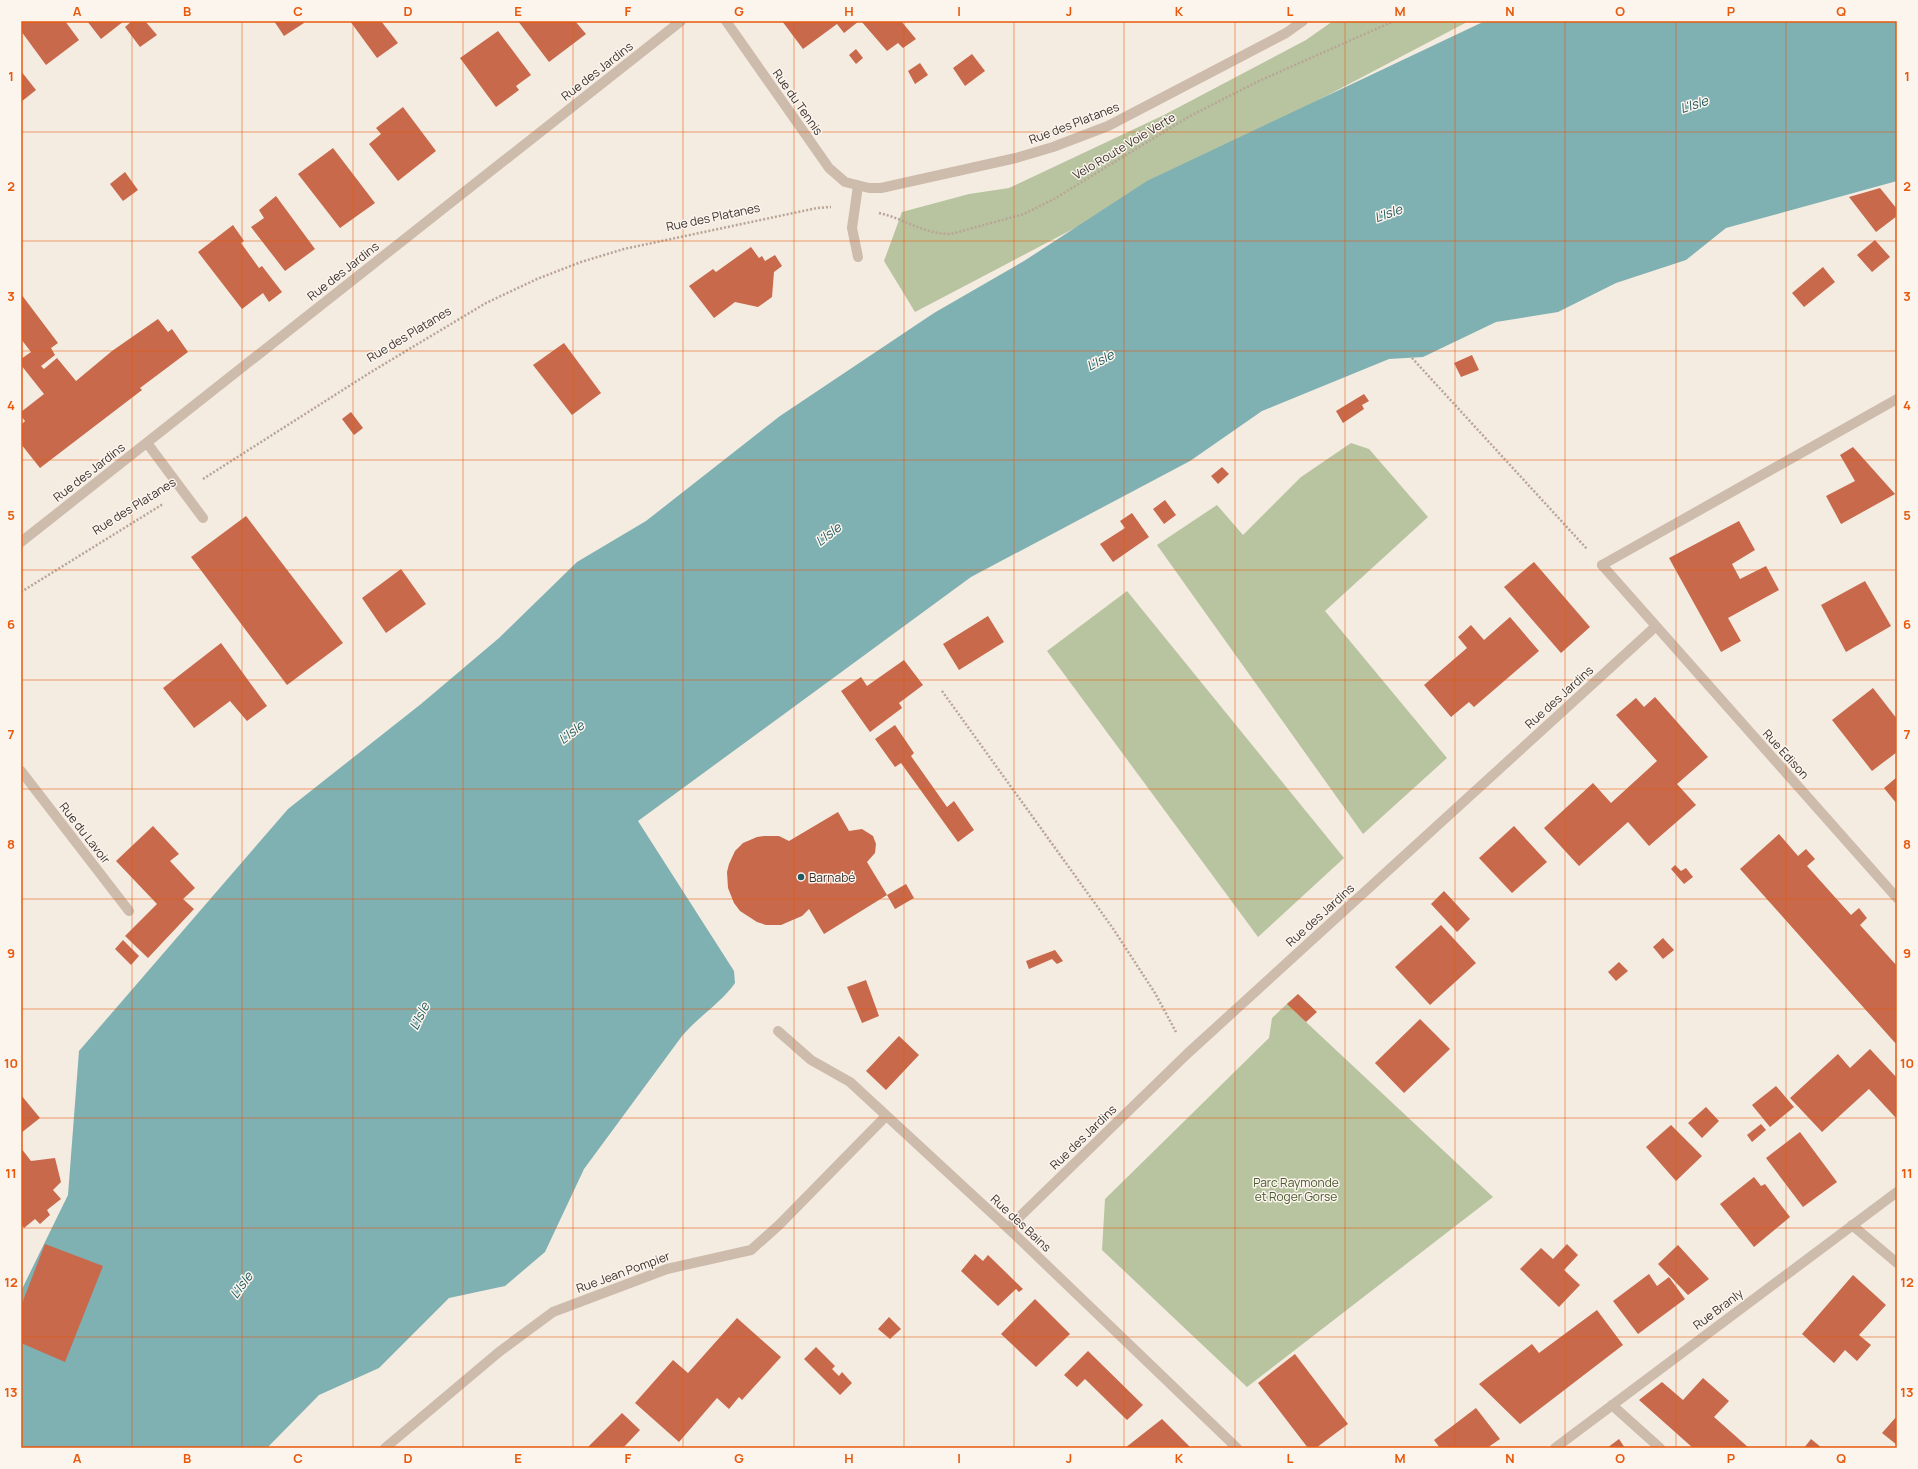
<svg xmlns="http://www.w3.org/2000/svg" width="1918" height="1469" viewBox="0 0 1918 1469" font-family="Manrope,sans-serif">
  <rect width="100%" height="100%" fill="#f4ebe1"/>
  <!-- green -->
  <g fill="#b8c4a0">
    <polygon points="1333,21 1469,21 915,312 884,261 902,212 969,194 1009,188 1164,115 1306,40"/>
    <polygon points="1351,443 1369,449 1428,517 1325,611 1447,758 1363,834 1157,545 1217,505 1243,535 1301,477"/>
    <polygon points="1127,591 1344,858 1258,937 1047,651"/>
    <polygon points="1290,1001 1306,1022 1493,1197 1247,1387 1102,1250 1105,1199 1269,1038 1272,1018"/>
  </g>
  <!-- water -->
  <path fill="#7fb0b2" d="M1485,21H1897V181L1726,228L1686,260L1616,283L1558,312L1496,322L1423,357L1389,359L1262,411L1190,461L971,577L638,821L734,971L735,983C721,1003 699,1016 682,1036L584,1169L545,1252L505,1286L449,1298L379,1368L319,1395L267,1448H21V1291L68,1195L79,1051L288,809L421,704L499,638L577,562L646,521L780,416L934,313L1024,261L1147,181Z"/>
  <!-- building -->
  <g fill="#c8694b">
    <polygon points="24,21 65,21 79,40 46,65 21,31 21,23"/>
    <polygon points="87,21 124,21 101,39"/>
    <polygon points="132,21 145,21 157,35 140,47 125,27"/>
    <polygon points="274,21 303,21 304,23 284,36"/>
    <polygon points="350,21 381,21 398,43 377,58"/>
    <polygon points="518,21 575,21 586,34 549,62"/>
    <polygon points="782,21 859,21 844,33 837,24 803,49"/>
    <polygon points="861,21 901,21 916,39 903,48 898,43 887,51"/>
    <polygon points="498,31 531,75 516,86 519,90 496,107 460,58"/>
    <polygon points="856,49 863,58 856,64 849,55"/>
    <polygon points="972,54 985,71 965,86 953,68"/>
    <polygon points="920,63 928,75 915,84 908,71"/>
    <polygon points="21,71 36,90 21,102"/>
    <polygon points="403,107 436,151 398,181 369,144 381,134 376,128"/>
    <polygon points="333,148 375,203 340,228 298,174"/>
    <polygon points="125,172 138,190 123,201 110,184"/>
    <polygon points="1880,188 1897,209 1897,216 1876,232 1849,197"/>
    <polygon points="276,196 315,249 285,271 251,227 264,218 259,210"/>
    <polygon points="233,225 244,241 241,243 259,268 262,266 282,292 269,302 263,293 242,309 198,252"/>
    <polygon points="1875,240 1890,257 1872,272 1857,255"/>
    <polygon points="751,247 759,258 762,256 765,261 775,255 782,266 774,272 772,297 758,307 735,302 714,318 689,286 713,269 716,272"/>
    <polygon points="1823,267 1835,282 1804,307 1792,293"/>
    <polygon points="21,294 58,343 51,348 55,355 41,366 44,369 57,358 76,381 112,351 158,319 168,332 172,329 188,352 140,388 142,390 40,468 21,444 21,425 25,421 21,416 21,412 44,394 21,365 21,359 31,352 21,339"/>
    <polygon points="564,343 601,393 572,415 533,365"/>
    <polygon points="1472,355 1479,370 1461,377 1454,363"/>
    <polygon points="1364,394 1369,401 1362,405 1364,409 1343,423 1336,411"/>
    <polygon points="351,412 363,428 354,435 342,419"/>
    <polygon points="1853,447 1895,494 1841,524 1826,496 1855,481 1840,455"/>
    <polygon points="1222,467 1229,474 1218,484 1211,476"/>
    <polygon points="1165,500 1176,515 1164,524 1153,509"/>
    <polygon points="1132,513 1149,537 1113,562 1100,544 1125,528 1120,521"/>
    <polygon points="246,516 343,643 287,685 191,557"/>
    <polygon points="1739,521 1755,550 1732,564 1740,579 1766,566 1779,590 1728,618 1741,641 1721,652 1669,558"/>
    <polygon points="1534,562 1590,627 1561,653 1504,587"/>
    <polygon points="401,569 426,604 386,633 362,598"/>
    <polygon points="1865,581 1891,626 1846,652 1821,605"/>
    <polygon points="988,616 1004,642 959,670 943,644"/>
    <polygon points="1510,617 1539,651 1474,707 1469,702 1451,717 1424,685 1467,648 1458,637 1471,625 1484,640"/>
    <polygon points="221,643 267,706 247,721 230,701 194,728 163,688"/>
    <polygon points="904,660 923,685 899,703 902,708 870,732 841,691 861,677 867,686"/>
    <polygon points="1873,688 1897,719 1897,752 1872,771 1832,720"/>
    <polygon points="1655,697 1708,757 1677,784 1696,805 1649,846 1628,822 1579,866 1544,828 1593,783 1611,803 1657,761 1616,715 1636,698 1644,707"/>
    <polygon points="895,725 914,753 911,756 947,807 954,801 974,830 958,842 901,763 895,767 875,739"/>
    <polygon points="1897,777 1897,804 1884,788"/>
    <polygon points="838,812 849,831 862,829 873,836 876,844 875,853 867,862 887,895 824,934 809,909 802,916 781,925 766,925 757,922 740,911 734,903 728,888 727,872 729,864 735,851 743,843 757,837 764,836 779,836 789,841"/>
    <polygon points="153,826 179,854 170,861 195,888 183,899 194,909 148,958 125,936 157,904 116,861"/>
    <polygon points="1514,826 1547,862 1512,893 1479,858"/>
    <polygon points="1779,834 1798,856 1806,849 1815,859 1807,866 1851,915 1859,908 1867,918 1860,925 1897,966 1897,1045 1740,869"/>
    <polygon points="1675,865 1681,871 1686,868 1693,877 1684,884 1671,869"/>
    <polygon points="906,884 914,898 895,909 887,895"/>
    <polygon points="1444,891 1470,919 1457,932 1431,904"/>
    <polygon points="1441,925 1476,963 1430,1005 1395,967"/>
    <polygon points="1663,938 1674,950 1663,959 1653,947"/>
    <polygon points="123,940 139,956 131,965 115,949"/>
    <polygon points="1055,950 1063,961 1057,964 1052,959 1029,969 1026,961"/>
    <polygon points="1619,962 1628,971 1616,981 1608,972"/>
    <polygon points="866,980 879,1016 862,1023 847,987"/>
    <polygon points="1298,994 1317,1012 1306,1022 1287,1004"/>
    <polygon points="1420,1019 1450,1049 1404,1093 1375,1063"/>
    <polygon points="899,1036 919,1055 886,1090 866,1071"/>
    <polygon points="1870,1049 1897,1078 1897,1119 1869,1089 1822,1132 1790,1098 1838,1054 1850,1068"/>
    <polygon points="1776,1086 1794,1107 1770,1127 1752,1105"/>
    <polygon points="21,1095 40,1118 21,1133"/>
    <polygon points="1706,1107 1719,1121 1702,1138 1688,1123"/>
    <polygon points="1761,1124 1766,1130 1752,1142 1747,1135"/>
    <polygon points="1671,1125 1702,1156 1676,1181 1646,1147"/>
    <polygon points="1800,1132 1837,1182 1803,1207 1766,1158"/>
    <polygon points="21,1148 31,1161 55,1158 61,1182 53,1190 61,1199 47,1210 50,1215 40,1224 35,1219 24,1228 21,1224"/>
    <polygon points="1754,1177 1761,1186 1765,1184 1790,1217 1754,1247 1720,1204"/>
    <polygon points="45,1244 103,1266 65,1362 21,1343 21,1306"/>
    <polygon points="1567,1244 1578,1255 1564,1270 1580,1285 1559,1307 1520,1269 1541,1248 1553,1259"/>
    <polygon points="1678,1245 1709,1279 1688,1295 1658,1264"/>
    <polygon points="975,1254 983,1261 988,1255 1023,1289 1019,1292 1016,1289 998,1306 961,1271"/>
    <polygon points="1649,1274 1657,1286 1669,1277 1685,1299 1638,1334 1613,1301"/>
    <polygon points="1853,1275 1886,1305 1859,1335 1871,1345 1857,1361 1845,1350 1834,1363 1802,1334"/>
    <polygon points="1035,1299 1070,1334 1036,1367 1001,1334"/>
    <polygon points="1597,1310 1623,1345 1520,1424 1479,1384 1532,1344 1539,1353"/>
    <polygon points="889,1317 901,1329 890,1339 878,1329"/>
    <polygon points="737,1318 781,1357 742,1400 739,1397 729,1409 717,1398 679,1442 635,1403 673,1360 688,1373"/>
    <polygon points="816,1347 835,1366 832,1369 839,1376 842,1372 852,1383 840,1395 804,1359"/>
    <polygon points="1088,1351 1143,1405 1127,1420 1085,1379 1077,1387 1064,1375"/>
    <polygon points="1295,1354 1348,1424 1316,1448 1308,1448 1258,1383"/>
    <polygon points="1703,1378 1729,1401 1714,1417 1749,1448 1693,1448 1639,1400 1662,1382 1683,1400"/>
    <polygon points="1476,1408 1500,1439 1487,1448 1440,1448 1434,1440"/>
    <polygon points="622,1413 640,1430 623,1448 587,1448"/>
    <polygon points="1897,1416 1897,1445 1882,1433"/>
    <polygon points="1162,1419 1191,1448 1125,1448"/>
    <polygon points="1619,1439 1625,1448 1607,1448"/>
    <polygon points="1811,1439 1822,1448 1804,1448"/>
  </g>
  <g fill="none" stroke-linecap="round" stroke-linejoin="round">
    <!-- path -->
    <g stroke="#b9a596" stroke-width="2.5" stroke-dasharray="2 2" stroke-linecap="butt">
      <path d="M879,213C906,219 922,234 951,234L1024,214L1054,199L1190,116L1259,81L1394,21"/>
      <polyline points="1412,358 1587,549"/>
      <polyline points="203,479 371,372 486,303 537,279 581,262 624,249 817,208 831,207"/>
      <polyline points="21,592 163,504"/>
      <polyline points="942,691 1112,927 1155,993 1176,1032"/>
    </g>
    <!-- service -->
    <g stroke="#cdbbac" stroke-width="10">
      <polyline points="858,186 852,228 858,257"/>
      <polyline points="1602,565 1897,399"/>
    </g>
    <!-- minor -->
    <g stroke="#cdbbac" stroke-width="10">
      <polyline points="726,21 829,168 845,182 869,188 881,188 1016,158 1053,147 1108,126 1286,33 1303,21"/>
      <polyline points="147,443 203,518"/>
      <polyline points="21,542 681,21"/>
      <polyline points="1602,565 1897,898"/>
      <polyline points="21,771 129,911"/>
      <polyline points="778,1031 811,1060 850,1082 1008,1228 1237,1448"/>
      <polyline points="1852,1225 1897,1263"/>
      <polyline points="1008,1228 1187,1054 1655,627"/>
      <polyline points="1612,1405 1660,1448"/>
      <polyline points="385,1448 499,1352 553,1312 667,1269 751,1250 779,1225 886,1116"/>
      <polyline points="1555,1448 1897,1192"/>
    </g>
  </g>
  <!-- grid -->
  <path fill="none" stroke="#e8590c" stroke-width="1" stroke-opacity="0.55" d="M132,21V1448M242,21V1448M353,21V1448M463,21V1448M573,21V1448M683,21V1448M794,21V1448M904,21V1448M1014,21V1448M1124,21V1448M1235,21V1448M1345,21V1448M1455,21V1448M1565,21V1448M1676,21V1448M1786,21V1448M21,132H1897M21,241H1897M21,351H1897M21,460H1897M21,570H1897M21,680H1897M21,789H1897M21,899H1897M21,1009H1897M21,1118H1897M21,1228H1897M21,1337H1897"/>
  <!-- markers -->
  <circle fill="#1f5a5e" stroke="#fbf5ee" stroke-width="1.5" cx="801" cy="877" r="4"/>
  <g text-anchor="middle" dominant-baseline="central" stroke-width="3" stroke-linejoin="round" paint-order="stroke">
    <!-- street labels -->
    <g font-size="12" fill="#3b302b" stroke="#fbf5ee">
      <text transform="translate(597 71) rotate(-38)">Rue des Jardins</text>
      <text transform="translate(798 102) rotate(55)">Rue du Tennis</text>
      <text transform="translate(1074 123) rotate(-21)">Rue des Platanes</text>
      <text transform="translate(1124 146) rotate(-31)">Velo Route Voie Verte</text>
      <text transform="translate(713 217) rotate(-12)">Rue des Platanes</text>
      <text transform="translate(343 271) rotate(-38)">Rue des Jardins</text>
      <text transform="translate(409 334) rotate(-31)">Rue des Platanes</text>
      <text transform="translate(89 472) rotate(-38)">Rue des Jardins</text>
      <text transform="translate(134 506) rotate(-32)">Rue des Platanes</text>
      <text transform="translate(1559 697) rotate(-42)">Rue des Jardins</text>
      <text transform="translate(1786 754) rotate(48)">Rue Edison</text>
      <text transform="translate(85 833) rotate(52)">Rue du Lavoir</text>
      <text transform="translate(1320 915) rotate(-42)">Rue des Jardins</text>
      <text transform="translate(1083 1137) rotate(-44)">Rue des Jardins</text>
      <text transform="translate(1021 1223) rotate(43)">Rue des Bains</text>
      <text transform="translate(623 1272) rotate(-20)">Rue Jean Pompier</text>
      <text transform="translate(1718 1309) rotate(-37)">Rue Branly</text>
    </g>
    <!-- poi labels -->
    <g font-size="12" fill="#3b302b" stroke="#fbf5ee" text-anchor="start">
      <text x="809" y="877">Barnabé</text>
    </g>
    <!-- park labels -->
    <g font-size="12" fill="#4a5a2e" stroke="#fbf5ee">
      <text x="1296" y="1182">Parc Raymonde<tspan x="1296" dy="14">et Roger Gorse</tspan></text>
    </g>
    <!-- water labels -->
    <g font-size="13" font-style="italic" fill="#1f5a5e" stroke="#fbf5ee">
      <text transform="translate(1694 104) rotate(-18)">L'Isle</text>
      <text transform="translate(1388 213) rotate(-20)">L'Isle</text>
      <text transform="translate(1100 360) rotate(-28)">L'Isle</text>
      <text transform="translate(828 534) rotate(-38)">L'Isle</text>
      <text transform="translate(571 732) rotate(-38)">L'Isle</text>
      <text transform="translate(419 1016) rotate(-64)">L'Isle</text>
      <text transform="translate(241 1285) rotate(-54)">L'Isle</text>
    </g>
  </g>
  <!-- border -->
  <rect width="1918" height="1469" fill="none" stroke="#fbf5ee" stroke-width="44"/>
  <rect x="22" y="22" width="1874" height="1425" fill="none" stroke="#e8590c" stroke-width="1.5"/>
  <g font-size="13" text-anchor="middle" font-weight="bold" fill="#e8590c">
    <text x="77" y="16">A</text>
    <text x="187" y="16">B</text>
    <text x="298" y="16">C</text>
    <text x="408" y="16">D</text>
    <text x="518" y="16">E</text>
    <text x="628" y="16">F</text>
    <text x="739" y="16">G</text>
    <text x="849" y="16">H</text>
    <text x="959" y="16">I</text>
    <text x="1069" y="16">J</text>
    <text x="1179" y="16">K</text>
    <text x="1290" y="16">L</text>
    <text x="1400" y="16">M</text>
    <text x="1510" y="16">N</text>
    <text x="1620" y="16">O</text>
    <text x="1731" y="16">P</text>
    <text x="1841" y="16">Q</text>
    <text x="11" y="81">1</text>
    <text x="1907" y="81">1</text>
    <text x="11" y="191">2</text>
    <text x="1907" y="191">2</text>
    <text x="11" y="301">3</text>
    <text x="1907" y="301">3</text>
    <text x="11" y="410">4</text>
    <text x="1907" y="410">4</text>
    <text x="11" y="520">5</text>
    <text x="1907" y="520">5</text>
    <text x="11" y="629">6</text>
    <text x="1907" y="629">6</text>
    <text x="11" y="739">7</text>
    <text x="1907" y="739">7</text>
    <text x="11" y="849">8</text>
    <text x="1907" y="849">8</text>
    <text x="11" y="958">9</text>
    <text x="1907" y="958">9</text>
    <text x="11" y="1068">10</text>
    <text x="1907" y="1068">10</text>
    <text x="11" y="1178">11</text>
    <text x="1907" y="1178">11</text>
    <text x="11" y="1287">12</text>
    <text x="1907" y="1287">12</text>
    <text x="11" y="1397">13</text>
    <text x="1907" y="1397">13</text>
    <text x="77" y="1463">A</text>
    <text x="187" y="1463">B</text>
    <text x="298" y="1463">C</text>
    <text x="408" y="1463">D</text>
    <text x="518" y="1463">E</text>
    <text x="628" y="1463">F</text>
    <text x="739" y="1463">G</text>
    <text x="849" y="1463">H</text>
    <text x="959" y="1463">I</text>
    <text x="1069" y="1463">J</text>
    <text x="1179" y="1463">K</text>
    <text x="1290" y="1463">L</text>
    <text x="1400" y="1463">M</text>
    <text x="1510" y="1463">N</text>
    <text x="1620" y="1463">O</text>
    <text x="1731" y="1463">P</text>
    <text x="1841" y="1463">Q</text>
  </g>
</svg>
